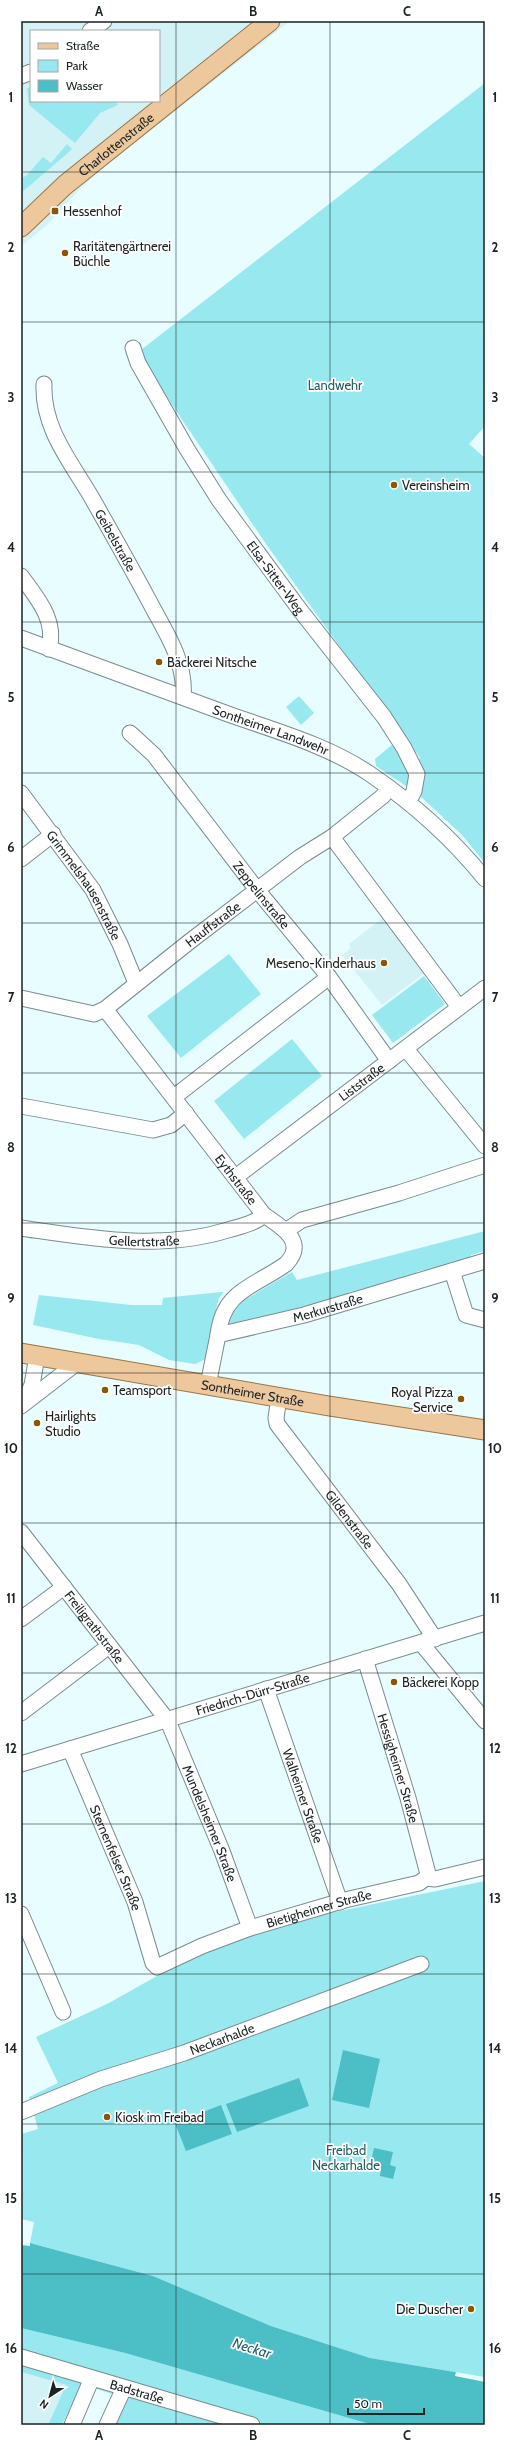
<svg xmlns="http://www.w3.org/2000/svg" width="506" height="2446" viewBox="0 0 506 2446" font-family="Cabin,sans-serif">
  <rect width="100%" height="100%" fill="#e8fdff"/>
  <!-- built -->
  <g fill="#d3f2f5" fill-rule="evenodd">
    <path d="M21,21H290L105,166L79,190L46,226L21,246ZM31,31H159V101H31Z"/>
    <polygon points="384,917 426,972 382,1005 342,955 351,948 349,944"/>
    <polygon points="21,2372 66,2385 48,2425 21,2425"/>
  </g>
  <!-- green -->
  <g fill="#97e9ef">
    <polygon points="485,83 485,426 469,444 485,458 485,863 462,835 418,794 416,761 420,758 266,544 137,353"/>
    <polygon points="31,87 31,101 115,101 118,105 100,113 75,143 29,105 27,88"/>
    <polygon points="67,144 72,149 69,152 21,193 21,178 26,176 43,157 51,163"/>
    <polygon points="299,696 314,713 301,725 286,707"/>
    <polygon points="393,744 408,764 410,783 406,786 376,766 375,759"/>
    <polygon points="229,954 261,994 181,1058 147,1016"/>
    <polygon points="424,976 445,1004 393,1043 372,1015"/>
    <polygon points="292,1039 322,1076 244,1139 214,1101"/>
    <polygon points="485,1231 485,1251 471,1255 472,1260 434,1272 433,1268 416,1272 417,1277 368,1292 366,1288 349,1292 350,1297 305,1306 233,1329 228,1329 226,1319 241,1302 292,1272 297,1280"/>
    <polygon points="221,1292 224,1292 219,1298 217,1305 206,1359 195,1364 169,1360 139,1345 99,1339 33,1325 39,1295 131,1305 162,1305 163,1298"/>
    <polygon points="485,1881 485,2377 370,2358 271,2326 153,2276 30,2243 34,2222 21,2219 21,2134 38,2129 29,2097 58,2083 36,2037 109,2003 187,1959 263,1929 325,1914"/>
    <polygon points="21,2328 125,2353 373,2425 115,2425 127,2399 82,2384 62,2425 48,2425 66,2385 21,2372"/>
  </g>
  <!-- water -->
  <g fill="#4cbec6">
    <polygon points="343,2050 380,2059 369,2108 332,2100"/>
    <polygon points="299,2078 309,2106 237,2132 226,2104"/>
    <polygon points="221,2105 232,2134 186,2151 175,2123"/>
    <polygon points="374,2148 393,2152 390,2165 396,2167 393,2179 380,2176 381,2169 370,2166"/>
    <polygon points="30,2243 153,2276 271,2326 370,2358 485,2377 485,2425 373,2425 125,2353 21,2328 21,2245 30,2246"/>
  </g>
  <!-- pier -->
  <polygon fill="#e8fdff" points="456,2372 485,2377 485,2382 455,2376"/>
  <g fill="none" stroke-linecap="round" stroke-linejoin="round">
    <!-- minor casing -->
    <g stroke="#798c8e" stroke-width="17">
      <g id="minor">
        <polyline points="90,31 104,21"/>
        <polyline points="21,76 31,72"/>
        <path id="s1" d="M133,348L138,363L187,449L219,500L300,610L384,717L404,748L417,774L414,791L409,801"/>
        <path id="s2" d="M44,384C42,429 72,463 93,500C114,537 135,574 155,612C170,639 186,666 183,697"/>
        <path d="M21,576C37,598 57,620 49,649"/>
        <path id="s3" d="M21,638C90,664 159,689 228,714C276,731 327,745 370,774C414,804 451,837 485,879"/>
        <path id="s4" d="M130,733L154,755L258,891L329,977L389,1061"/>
        <path id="s5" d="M21,793L93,890L120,944L136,983"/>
        <polyline points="332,837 459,1007"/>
        <polyline points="21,859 53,834"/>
        <path id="s6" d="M21,998L94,1014L105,1009L189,942L300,857L332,837L383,796L389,788"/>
        <path id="s7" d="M105,1009L264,1215C280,1226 308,1241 286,1264C254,1287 223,1290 218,1335"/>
        <polyline points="406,1049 485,1146"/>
        <polyline points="174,1097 329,977"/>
        <polyline points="21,1106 153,1130 171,1125 186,1113"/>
        <path id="s8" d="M237,1176L485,988"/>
        <path id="s9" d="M21,1228C90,1238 160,1251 228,1230C241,1226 254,1224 264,1215"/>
        <polyline points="287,1230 302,1220 399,1193 485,1165"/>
        <polyline points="452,1271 466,1315 485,1320"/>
        <path id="s10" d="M208,1385L218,1335L304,1315L485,1261"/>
        <path id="s11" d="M279,1397L276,1418L277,1424L399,1584L435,1639"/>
        <polyline points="23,1404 32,1385 37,1356"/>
        <polyline points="21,1406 78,1362"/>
        <path id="s12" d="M21,1532L168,1721L222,1851L250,1928"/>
        <polyline points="21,1619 64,1587"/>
        <polyline points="421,1643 485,1721"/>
        <path id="s13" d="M365,1659L408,1798L428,1874L426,1878"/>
        <path id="s14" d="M266,1689L340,1902"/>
        <polyline points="21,1713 109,1646"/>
        <path id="s15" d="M70,1749L135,1902L153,1963L157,1967L202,1946L250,1928L345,1900L419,1883L426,1878L435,1879L485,1867"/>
        <path id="s16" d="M21,1764L485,1623"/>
        <polyline points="21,1914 63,2012"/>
        <path id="s17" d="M21,2112L101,2079L184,2053L421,1964"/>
        <path id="s18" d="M21,2357L252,2425"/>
        <polyline points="72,2425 92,2378"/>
        <polyline points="107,2425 124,2388"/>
      </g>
    </g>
    <!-- major casing -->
    <g stroke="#9a7647" stroke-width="21">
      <g id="major">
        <path id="s19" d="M21,227L65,185L270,21"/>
        <path id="s20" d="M21,1353L329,1406L485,1430"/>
      </g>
    </g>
    <!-- minor -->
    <use href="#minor" stroke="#fff" stroke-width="15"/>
    <!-- major -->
    <use href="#major" stroke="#ecc89c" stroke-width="19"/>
  </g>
  <!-- grid -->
  <path fill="none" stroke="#1a2223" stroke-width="1" stroke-opacity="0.55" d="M176,21V2425M330,21V2425M21,172H485M21,322H485M21,472H485M21,622H485M21,773H485M21,923H485M21,1073H485M21,1223H485M21,1373H485M21,1523H485M21,1673H485M21,1824H485M21,1974H485M21,2124H485M21,2274H485"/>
  <!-- markers -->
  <g fill="#8a5702" stroke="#fff" stroke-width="1.5">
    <rect x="51" y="207" width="8" height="8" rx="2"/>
    <circle cx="65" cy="253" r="4"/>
    <circle cx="394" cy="485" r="4"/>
    <circle cx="159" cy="662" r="4"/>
    <circle cx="384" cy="963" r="4"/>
    <circle cx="105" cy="1390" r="4"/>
    <circle cx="461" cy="1399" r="4"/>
    <circle cx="37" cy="1423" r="4"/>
    <circle cx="394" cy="1682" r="4"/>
    <circle cx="107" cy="2117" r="4"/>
    <circle cx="471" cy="2309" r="4"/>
  </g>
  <g text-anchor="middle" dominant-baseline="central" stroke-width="3.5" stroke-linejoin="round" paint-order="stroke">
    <!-- street labels -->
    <g font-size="13" fill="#1a2223" stroke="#fff">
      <text stroke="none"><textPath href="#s19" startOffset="126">Charlottenstraße</textPath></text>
      <text stroke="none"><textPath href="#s2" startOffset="174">Geibelstraße</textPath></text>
      <text stroke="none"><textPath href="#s1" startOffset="271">Elsa-Sitter-Weg</textPath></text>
      <text stroke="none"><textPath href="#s3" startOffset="266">Sontheimer Landwehr</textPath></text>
      <text stroke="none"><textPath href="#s5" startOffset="112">Grimmelshausenstraße</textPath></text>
      <text stroke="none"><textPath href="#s4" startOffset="209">Zeppelinstraße</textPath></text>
      <text stroke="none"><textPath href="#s6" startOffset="224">Hauffstraße</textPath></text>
      <text stroke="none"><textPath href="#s8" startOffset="156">Liststraße</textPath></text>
      <text stroke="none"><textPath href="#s7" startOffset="215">Eythstraße</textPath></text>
      <text stroke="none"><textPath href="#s9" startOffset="124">Gellertstraße</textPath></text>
      <text stroke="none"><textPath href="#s10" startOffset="164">Merkurstraße</textPath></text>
      <text stroke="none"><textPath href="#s20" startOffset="235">Sontheimer Straße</textPath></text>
      <text stroke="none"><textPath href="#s11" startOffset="147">Gildenstraße</textPath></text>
      <text stroke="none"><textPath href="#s12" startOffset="120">Freiligrathstraße</textPath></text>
      <text stroke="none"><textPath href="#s16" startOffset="242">Friedrich-Dürr-Straße</textPath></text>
      <text stroke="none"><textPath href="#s13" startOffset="114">Hessigheimer Straße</textPath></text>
      <text stroke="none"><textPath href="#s14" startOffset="113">Walheimer Straße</textPath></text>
      <text stroke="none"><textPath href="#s12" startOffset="350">Mundelsheimer Straße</textPath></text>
      <text stroke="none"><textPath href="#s15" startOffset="118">Sternenfelser Straße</textPath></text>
      <text stroke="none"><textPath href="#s15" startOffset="408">Bietigheimer Straße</textPath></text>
      <text stroke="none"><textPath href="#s17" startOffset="214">Neckarhalde</textPath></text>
      <text stroke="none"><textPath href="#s18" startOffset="121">Badstraße</textPath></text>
    </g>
    <!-- poi labels -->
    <g font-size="13" fill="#1a2223" stroke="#fff" text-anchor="start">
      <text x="63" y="211">Hessenhof</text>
      <text x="73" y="246">Raritätengärtnerei<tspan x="73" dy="15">Büchle</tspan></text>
      <text x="402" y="485">Vereinsheim</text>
      <text x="167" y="662">Bäckerei Nitsche</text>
      <text x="376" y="963" text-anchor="end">Meseno-Kinderhaus</text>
      <text x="113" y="1390">Teamsport</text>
      <text x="453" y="1392" text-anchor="end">Royal Pizza<tspan x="453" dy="15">Service</tspan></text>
      <text x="45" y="1416">Hairlights<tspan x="45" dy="15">Studio</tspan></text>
      <text x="402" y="1682">Bäckerei Kopp</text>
      <text x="115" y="2117">Kiosk im Freibad</text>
      <text x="463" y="2309" text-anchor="end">Die Duscher</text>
    </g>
    <!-- park labels -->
    <g font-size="13" fill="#1f5e62" stroke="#fff">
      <text x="335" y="385">Landwehr</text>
      <text x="346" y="2150">Freibad<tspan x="346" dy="15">Neckarhalde</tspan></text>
    </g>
    <!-- water labels -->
    <g font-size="14" font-style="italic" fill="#216065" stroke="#fff">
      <text transform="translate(252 2348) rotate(17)">Neckar</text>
    </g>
  </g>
  <!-- border -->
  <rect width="506" height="2446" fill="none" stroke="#ffffff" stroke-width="44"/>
  <!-- legend -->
  <rect x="30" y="30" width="130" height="72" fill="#ffffff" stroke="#a3a7a7"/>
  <rect x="38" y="43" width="20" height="6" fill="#ecc89c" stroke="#a3a7a7"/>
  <text x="66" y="50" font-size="12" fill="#1a2223">Straße</text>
  <rect x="38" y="60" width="20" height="12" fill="#97e9ef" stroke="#a3a7a7"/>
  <text x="66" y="70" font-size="12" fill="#1a2223">Park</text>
  <rect x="38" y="80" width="20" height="12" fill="#4cbec6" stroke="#a3a7a7"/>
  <text x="66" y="90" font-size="12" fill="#1a2223">Wasser</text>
  <!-- north arrow -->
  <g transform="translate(50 2396) rotate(216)" stroke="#ffffff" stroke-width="3" paint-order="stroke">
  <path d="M0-3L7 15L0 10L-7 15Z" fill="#1a2223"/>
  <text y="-6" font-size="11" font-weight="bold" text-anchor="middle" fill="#1a2223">N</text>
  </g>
  <!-- scale -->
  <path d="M348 2408v6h76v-6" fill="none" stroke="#1a2223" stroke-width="2"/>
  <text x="354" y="2408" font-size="12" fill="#1a2223" stroke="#ffffff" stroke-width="3" paint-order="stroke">50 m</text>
  <rect x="22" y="22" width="462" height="2402" fill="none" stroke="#1a2223" stroke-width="1.5"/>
  <g font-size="13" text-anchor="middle" font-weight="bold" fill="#1a2223">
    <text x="99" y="16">A</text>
    <text x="253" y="16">B</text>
    <text x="407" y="16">C</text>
    <text x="11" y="102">1</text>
    <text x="495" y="102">1</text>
    <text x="11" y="252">2</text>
    <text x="495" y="252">2</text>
    <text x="11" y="402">3</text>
    <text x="495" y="402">3</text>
    <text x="11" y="552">4</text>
    <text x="495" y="552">4</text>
    <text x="11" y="702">5</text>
    <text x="495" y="702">5</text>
    <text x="11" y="852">6</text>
    <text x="495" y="852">6</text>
    <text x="11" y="1002">7</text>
    <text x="495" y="1002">7</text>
    <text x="11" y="1152">8</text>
    <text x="495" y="1152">8</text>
    <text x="11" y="1303">9</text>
    <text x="495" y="1303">9</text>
    <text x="11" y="1453">10</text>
    <text x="495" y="1453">10</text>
    <text x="11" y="1603">11</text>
    <text x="495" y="1603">11</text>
    <text x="11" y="1753">12</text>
    <text x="495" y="1753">12</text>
    <text x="11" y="1903">13</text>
    <text x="495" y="1903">13</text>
    <text x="11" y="2053">14</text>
    <text x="495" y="2053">14</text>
    <text x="11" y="2203">15</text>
    <text x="495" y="2203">15</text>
    <text x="11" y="2353">16</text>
    <text x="495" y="2353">16</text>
    <text x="99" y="2440">A</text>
    <text x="253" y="2440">B</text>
    <text x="407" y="2440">C</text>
  </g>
</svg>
